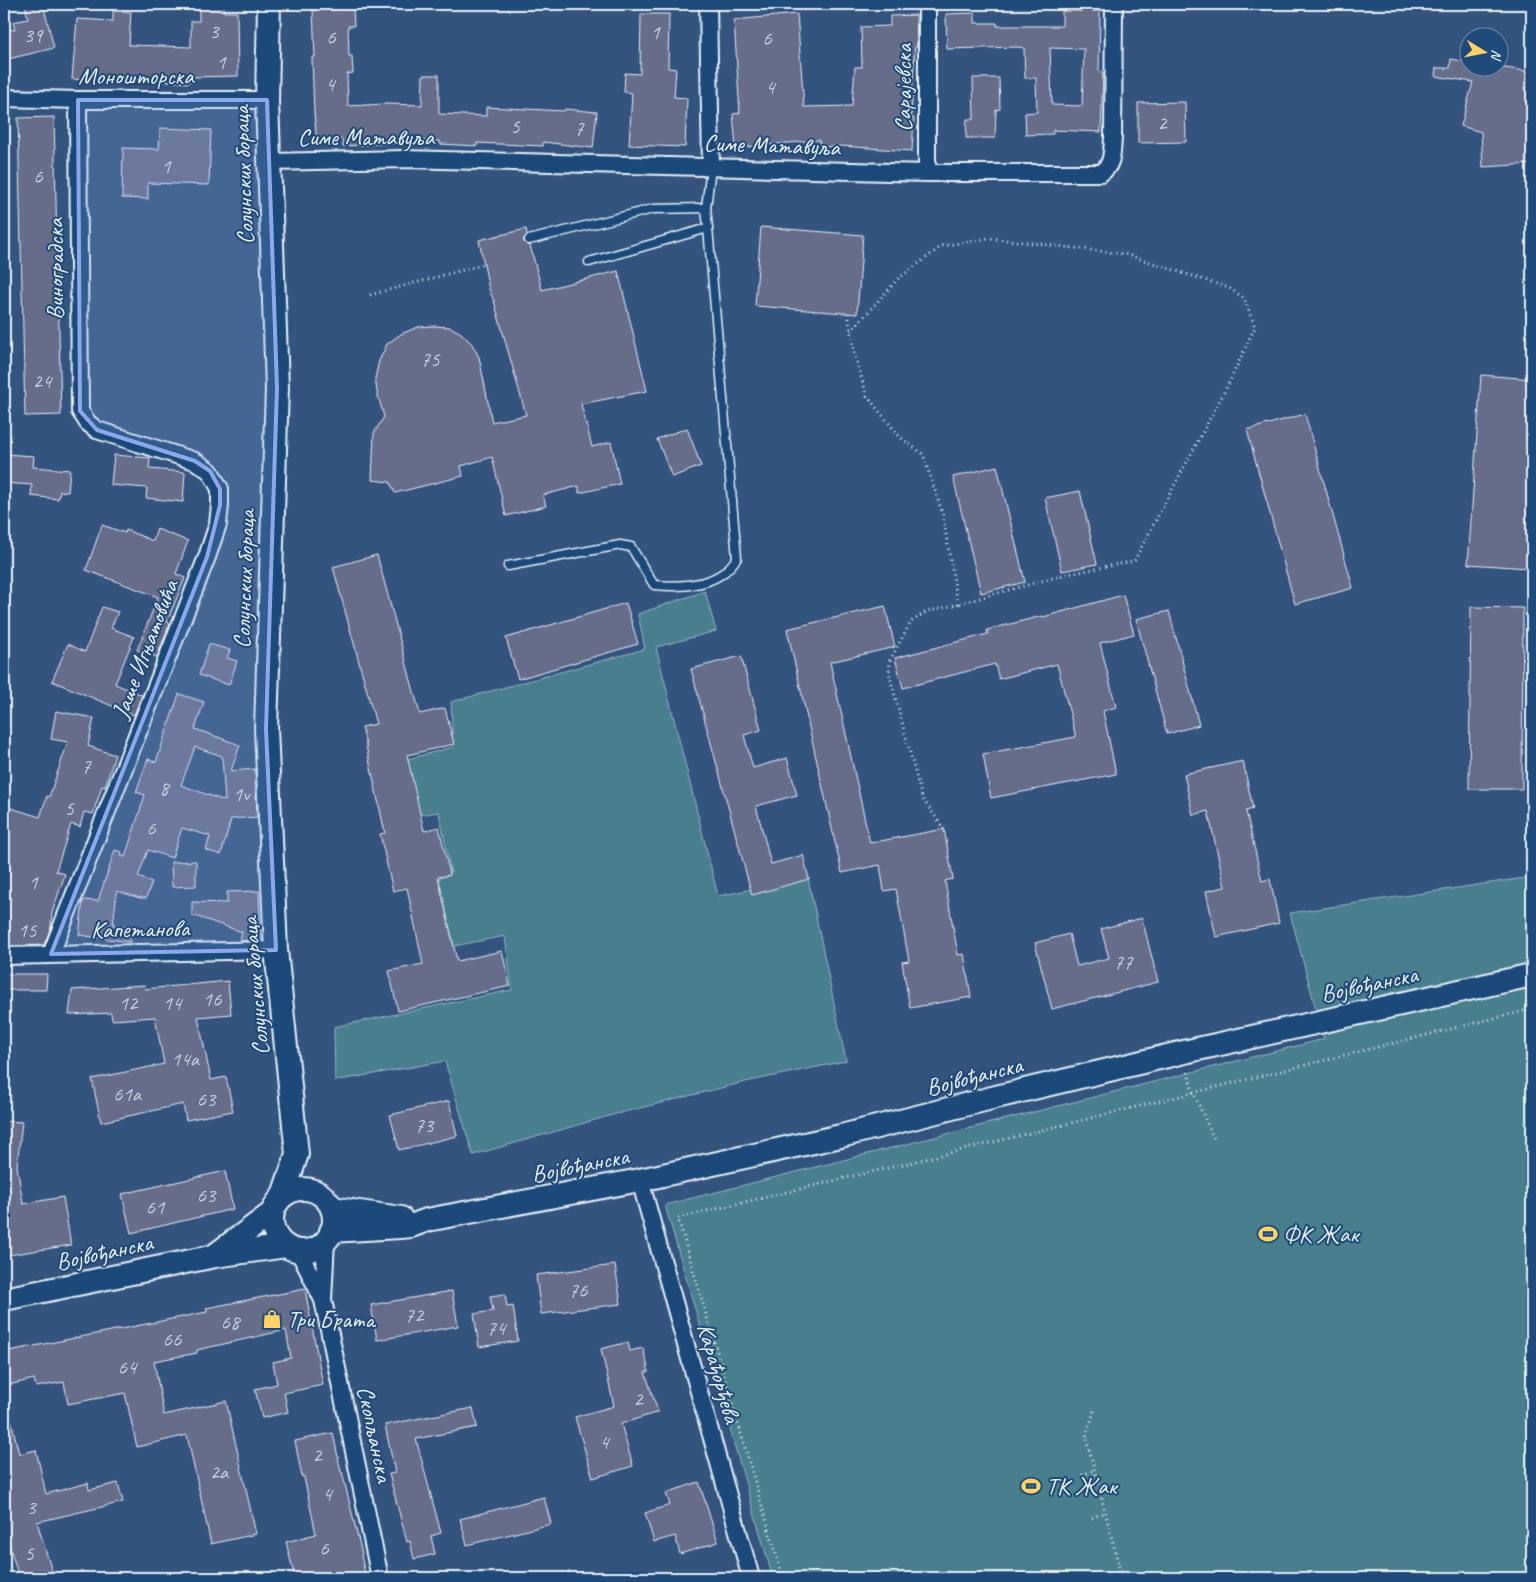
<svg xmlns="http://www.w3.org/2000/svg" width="1536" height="1582" viewBox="0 0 1536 1582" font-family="Caveat,sans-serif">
  <rect width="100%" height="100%" fill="#34547e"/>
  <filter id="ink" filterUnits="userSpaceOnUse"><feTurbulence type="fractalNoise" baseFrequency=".02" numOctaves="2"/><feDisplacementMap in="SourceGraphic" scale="10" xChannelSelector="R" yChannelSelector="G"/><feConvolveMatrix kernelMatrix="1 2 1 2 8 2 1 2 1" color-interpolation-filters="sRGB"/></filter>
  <g filter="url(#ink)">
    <!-- green -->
    <g fill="#4a7e8c" stroke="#99b8c2">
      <polygon points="705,591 716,631 656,647 718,896 808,878 846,1061 745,1082 616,1114 473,1155 445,1061 335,1081 334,1027 512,990 505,936 454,946 439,879 451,873 439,812 419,815 408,759 453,747 451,702 645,649 638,614"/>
      <polygon points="1532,841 1532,1578 773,1578 665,1205 1324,1039 1290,913 1531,877"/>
    </g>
    <!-- building -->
    <g fill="#656d89" stroke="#e8f1f8" fill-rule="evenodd">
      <polygon points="25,4 43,4 54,48 4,60 4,29 15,30 13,22 28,19"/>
      <polygon points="199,4 224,4 224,12 237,12 238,76 189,77 189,83 127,78 127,80 89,78 89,80 72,79 77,19 113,21 113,11 131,12 129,45 191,47 191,21 199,21"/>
      <polygon points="353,9 354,26 348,26 349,56 352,56 353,73 347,74 348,106 385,104 422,105 423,75 439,75 439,114 486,116 486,107 564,111 565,109 597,112 593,148 543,142 543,146 477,143 477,146 440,144 440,141 402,141 402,143 343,146 342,139 317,142 314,113 312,57 315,57 313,10"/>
      <path d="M1062,11H1100L1099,72H1103L1101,132L1053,130V134L1026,135L1025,113L1037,112L1036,78H1025L1024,48L1017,47L947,49L946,14L975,13V23H997V26H1062ZM1050,48L1084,49L1082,106L1052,105Z"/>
      <polygon points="641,14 669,14 668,68 676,69 674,97 687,98 685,147 629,145 632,93 624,92 625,73 640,74"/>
      <polygon points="797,14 804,107 852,106 855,67 862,67 861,27 890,26 890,16 916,15 917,47 915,47 911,118 914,118 912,151 841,146 820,147 819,140 736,148 733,114 740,113 734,20"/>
      <polygon points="1451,59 1468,62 1468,68 1505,68 1532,72 1532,164 1483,167 1481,132 1461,126 1473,82 1435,76 1436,68 1450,68"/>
      <polygon points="973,78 999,78 1000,109 996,110 995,138 966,138 967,119 974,119"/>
      <polygon points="1185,102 1186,142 1138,143 1138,103"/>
      <polygon points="54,117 61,415 25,416 18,118"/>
      <polygon points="160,128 211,130 209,185 148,183 148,199 122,198 123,148 159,149"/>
      <polygon points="761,227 863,235 857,314 755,306"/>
      <polygon points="526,229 527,235 524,238 524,242 527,245 530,245 542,290 618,271 647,391 581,404 592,447 611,442 620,484 579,493 579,486 543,495 546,506 506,516 492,457 461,466 463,476 395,493 390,482 372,480 374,433 384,417 377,392 375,378 379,361 387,344 401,334 418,327 434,326 450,327 461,333 472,344 479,357 492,422 526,415 494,301 489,289 479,240"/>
      <polygon points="1481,375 1532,379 1532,503 1528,568 1468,564"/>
      <polygon points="1305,414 1353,588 1295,604 1247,430"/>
      <polygon points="687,428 701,466 672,477 657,439"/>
      <polygon points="4,454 34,456 33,467 70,470 68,492 60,491 58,499 31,496 32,485 4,483"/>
      <polygon points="114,455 150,458 149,469 185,472 183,502 146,498 147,488 111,485"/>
      <polygon points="997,466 1025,582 981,593 953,477"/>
      <polygon points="1080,491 1097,564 1062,571 1045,498"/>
      <polygon points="102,525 125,533 126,530 153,541 157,529 188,541 176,574 185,578 167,622 170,623 157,657 137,650 158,597 86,570"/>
      <polygon points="377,555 420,714 445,708 454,744 407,755 424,831 439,827 450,875 438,877 457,961 502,951 510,986 398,1011 389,971 423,964 407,888 393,891 380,834 385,833 362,727 376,724 333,567"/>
      <polygon points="1123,595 1134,634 1100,643 1116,707 1103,711 1116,774 991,798 983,754 1076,737 1057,664 999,679 995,664 903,688 895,658 988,634 987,630 1042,616 1043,617"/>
      <polygon points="626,603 638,644 518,679 506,638"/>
      <polygon points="885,606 895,647 830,662 870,843 944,829 953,879 945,881 958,955 964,954 971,997 910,1008 902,962 909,961 896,889 884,891 880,865 842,873 787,629"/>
      <polygon points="102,607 118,612 111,628 134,637 115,684 142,695 134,715 52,681 68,644 85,652"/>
      <polygon points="1471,607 1523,608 1522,789 1469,789"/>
      <polygon points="1169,611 1199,725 1167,734 1136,619"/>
      <polygon points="209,644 230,650 227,658 237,661 229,685 199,675"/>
      <polygon points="741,656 761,730 744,735 753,768 787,758 797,795 756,806 771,864 803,855 809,879 752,895 691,669"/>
      <path d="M179,694L204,702L195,729L240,745L231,771L255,769L257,817L231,819L221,855L206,850L210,836L182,828L172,858L148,850L138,877L152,882L146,898H140L117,891L113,925L132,927L130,942L79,935L83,900L98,901L115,850L122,852L121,856L125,857L145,795L136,792L148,759L156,762ZM195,747L222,756L225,801L181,785Z"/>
      <polygon points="56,711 94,718 88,746 115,755 105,787 102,786 93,814 84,812 80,827 71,824 56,871 65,874 52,913 51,927 44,945 4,946 4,862 9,845 4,843 4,832 11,808 40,817 47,796 49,797 68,742 51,739"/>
      <polygon points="1243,761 1253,809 1246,811 1262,881 1270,879 1279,923 1216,937 1206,891 1225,887 1208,811 1193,815 1184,774"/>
      <polygon points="196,861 196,886 172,887 171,862"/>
      <polygon points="259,891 261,940 240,941 242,932 192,915 192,902 227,903 227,892"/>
      <polygon points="1142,918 1158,982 1052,1009 1035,943 1069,934 1077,966 1109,958 1101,929"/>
      <polygon points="4,974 47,974 46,990 4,990"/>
      <polygon points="228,981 231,1014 198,1017 211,1080 226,1077 233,1111 186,1120 183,1104 101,1122 92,1079 164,1064 155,1017 112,1020 111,1013 69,1015 72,990 144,985 145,989"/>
      <polygon points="449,1101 457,1136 399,1150 390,1115"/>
      <polygon points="4,1121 22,1122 17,1166 23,1204 63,1197 71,1245 8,1255 4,1228"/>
      <polygon points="225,1171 233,1209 131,1233 122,1194"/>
      <polygon points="615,1265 621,1304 541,1314 536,1275"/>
      <polygon points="305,1289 323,1385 284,1393 288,1412 262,1418 255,1389 277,1384 273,1362 291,1358 286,1330 197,1350 197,1353 154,1361 164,1415 226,1401 256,1534 211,1544 187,1435 137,1447 125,1393 68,1404 64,1382 36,1387 34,1379 4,1386 4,1352 207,1312 206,1308"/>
      <polygon points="452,1291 458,1326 377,1340 371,1305"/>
      <polygon points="505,1294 507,1307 513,1306 518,1341 479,1347 474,1314 493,1311 490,1296"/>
      <polygon points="628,1342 630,1351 643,1348 649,1372 645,1372 658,1412 621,1424 633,1466 593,1478 575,1417 614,1406 601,1349"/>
      <polygon points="473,1408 477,1427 416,1439 441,1533 431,1536 435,1554 414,1559 410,1541 407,1542 389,1474 395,1473 385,1425"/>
      <polygon points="10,1415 19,1454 36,1450 46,1494 88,1483 89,1490 118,1483 123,1502 37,1522 53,1575 41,1578 19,1578 4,1526 4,1416"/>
      <polygon points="333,1433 341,1472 342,1472 362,1554 361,1555 366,1578 295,1578 286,1542 316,1534 304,1477 302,1477 295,1441"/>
      <polygon points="699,1482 718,1542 680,1554 675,1536 654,1542 645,1513 670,1505 666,1493"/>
      <polygon points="544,1497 551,1524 467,1545 460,1519"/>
    </g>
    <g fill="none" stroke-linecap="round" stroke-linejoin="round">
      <!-- lane casing -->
      <g stroke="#e8f1f8" stroke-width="11">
        <g id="lane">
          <polyline points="529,240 653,209 706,208"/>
          <polyline points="589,262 708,228"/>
          <path d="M508,566L620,545L631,547L654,585C677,587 704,587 723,573C729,569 733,563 737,558L708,228L706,208L711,167"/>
        </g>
      </g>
      <!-- street casing -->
      <g stroke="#e8f1f8" stroke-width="20">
        <g id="street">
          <polyline points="708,4 711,167"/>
          <polyline points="4,98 78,100 267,100"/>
          <path d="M269,162L404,159L927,173H1101C1113,165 1112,152 1113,138L1114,4"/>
          <polyline points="927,173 927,4"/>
          <polyline points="51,954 207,557 218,524 220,505 220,489 210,471 195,461 97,430 88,423 80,411 78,100"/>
          <polyline points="4,956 276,950"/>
          <polyline points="640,1180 751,1578"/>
          <polyline points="326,1240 323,1300 380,1578"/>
          <polyline points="298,1250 322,1298"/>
        </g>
      </g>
      <!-- secondary casing -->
      <g stroke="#e8f1f8" stroke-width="26">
        <g id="secondary">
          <polyline points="269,4 267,100 277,388 266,729 276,950 297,1154 283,1195"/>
          <circle cx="303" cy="1220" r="31"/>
          <polyline points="332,1208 401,1218"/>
          <polyline points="331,1231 400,1227 411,1226 427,1220 640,1180 841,1136 996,1097 1184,1052 1532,975"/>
          <polyline points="215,1255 273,1212"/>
          <polyline points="4,1299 215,1256 286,1246"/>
        </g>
      </g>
      <!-- path -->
      <g stroke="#e8f1f8" stroke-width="3" stroke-dasharray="1 4" stroke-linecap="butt">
        <polyline points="370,295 485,264"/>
        <polyline points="848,313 855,356 867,396 900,437 923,454 942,512 958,604 926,612 911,622 890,660 889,673 922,798 944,829"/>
        <polyline points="851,331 898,279 942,246 989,238 1125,254 1229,288 1244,298 1255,327 1230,381 1134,561 1060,576 958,604"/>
        <polyline points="1188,1072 1193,1092 1214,1139"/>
        <polyline points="1094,1411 1086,1437 1122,1578"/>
        <polyline points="1082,1475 1094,1470"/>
        <polyline points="1092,1518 1105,1512"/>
        <polyline points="783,1578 678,1218 921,1160 1532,1009"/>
      </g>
      <!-- lane -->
      <use href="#lane" stroke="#1f4a7a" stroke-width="8"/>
      <!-- street -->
      <use href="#street" stroke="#1f4a7a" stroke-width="16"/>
      <!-- secondary -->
      <use href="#secondary" stroke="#1f4a7a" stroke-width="22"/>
    </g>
  </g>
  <!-- marked area -->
  <path fill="#8da8ea" fill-opacity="0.2" stroke="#8da8ea" stroke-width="4" stroke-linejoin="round" d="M78,100H267L277,388L266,729L276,950L51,954L207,557L220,505V489L210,471L195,461L97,430L80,411Z"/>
  <!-- icons -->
  <defs>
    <g id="stadium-bare" transform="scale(1.5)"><path d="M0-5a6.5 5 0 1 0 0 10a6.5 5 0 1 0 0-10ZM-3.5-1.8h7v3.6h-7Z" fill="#ffd166" stroke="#1f4a7a" stroke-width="2.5" paint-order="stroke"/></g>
    <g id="shop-bare" transform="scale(1.5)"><path d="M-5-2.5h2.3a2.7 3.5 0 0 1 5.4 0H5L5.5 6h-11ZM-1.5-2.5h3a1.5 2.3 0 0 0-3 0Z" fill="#ffd166" stroke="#1f4a7a" stroke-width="2.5" paint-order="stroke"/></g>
  </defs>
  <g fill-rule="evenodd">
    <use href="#stadium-bare" x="1268" y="1234"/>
    <use href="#shop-bare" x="272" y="1319"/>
    <use href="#stadium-bare" x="1031" y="1486"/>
  </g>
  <g text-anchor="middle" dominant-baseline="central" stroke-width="4" stroke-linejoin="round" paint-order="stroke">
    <!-- number labels -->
    <g font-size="21" fill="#c7d0dc">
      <text x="214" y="31">3</text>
      <text x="655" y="32">1</text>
      <text x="33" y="35">39</text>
      <text x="331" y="37">6</text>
      <text x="767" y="38">6</text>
      <text x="221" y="62">1</text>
      <text x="330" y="84">4</text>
      <text x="770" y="87">4</text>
      <text x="1162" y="123">2</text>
      <text x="515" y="126">5</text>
      <text x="579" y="128">7</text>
      <text x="166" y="166">1</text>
      <text x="38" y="176">6</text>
      <text x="430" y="359">75</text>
      <text x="42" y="381">24</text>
      <text x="86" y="766">7</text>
      <text x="164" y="788">8</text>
      <text x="241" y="794">1v</text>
      <text x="69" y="808">5</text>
      <text x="151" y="828">6</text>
      <text x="33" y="882">1</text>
      <text x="27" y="930">15</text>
      <text x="1123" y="962">77</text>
      <text x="212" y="999">16</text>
      <text x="128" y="1003">12</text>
      <text x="172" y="1003">14</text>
      <text x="185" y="1059">14a</text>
      <text x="127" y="1094">61a</text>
      <text x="206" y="1099">63</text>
      <text x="424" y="1125">73</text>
      <text x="206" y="1195">63</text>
      <text x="155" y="1207">61</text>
      <text x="578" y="1290">76</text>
      <text x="414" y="1315">72</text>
      <text x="230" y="1322">68</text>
      <text x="496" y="1328">74</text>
      <text x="172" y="1339">66</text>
      <text x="127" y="1367">64</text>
      <text x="638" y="1399">2</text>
      <text x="604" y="1442">4</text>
      <text x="317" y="1455">2</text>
      <text x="219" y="1472">2a</text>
      <text x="327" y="1494">4</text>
      <text x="31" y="1507">3</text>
      <text x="324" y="1548">6</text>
      <text x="29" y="1553">5</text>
    </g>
    <!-- street labels -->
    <g font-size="24" fill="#e8f1f8" stroke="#1f4a7a">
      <text x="136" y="76">Моношторска</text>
      <text transform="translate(903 88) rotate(-90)">Сарајевска</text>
      <text x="366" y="137">Симе Матавуља</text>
      <text transform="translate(772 145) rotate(2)">Симе Матавуља</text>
      <text transform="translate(243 175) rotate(-92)">Солунских бораца</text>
      <text transform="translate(55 269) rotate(-90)">Виноградска</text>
      <text transform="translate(244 579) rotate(-88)">Солунских бораца</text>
      <text transform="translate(145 649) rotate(-69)">Јаше Игњатовића</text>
      <text transform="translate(140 929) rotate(-1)">Капетанова</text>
      <text transform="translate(1369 984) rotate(-12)">Војвођанска</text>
      <text transform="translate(255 986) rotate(-95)">Солунских бораца</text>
      <text transform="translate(974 1076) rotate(-14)">Војвођанска</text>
      <text transform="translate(580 1165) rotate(-11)">Војвођанска</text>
      <text transform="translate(104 1252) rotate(-12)">Војвођанска</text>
      <text transform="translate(719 1373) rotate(74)">Карађорђева</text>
      <text transform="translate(375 1434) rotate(78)">Скопљанска</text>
    </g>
    <!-- poi labels -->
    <g font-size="24" fill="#e8f1f8" stroke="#1f4a7a" text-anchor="start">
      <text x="1283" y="1234">ФК Жак</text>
      <text x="287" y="1319">Три Брата</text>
      <text x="1046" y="1486">ТК Жак</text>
    </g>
  </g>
  <!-- margin -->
  <rect width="1536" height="1582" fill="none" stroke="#1f4a7a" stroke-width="20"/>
  <rect x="10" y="10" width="1516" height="1562" fill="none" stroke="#e8f1f8" stroke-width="2" filter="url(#ink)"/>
  <!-- north arrow -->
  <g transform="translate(1484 52) rotate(100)"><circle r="24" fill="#1f4a7a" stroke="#6f8dac"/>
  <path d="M0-4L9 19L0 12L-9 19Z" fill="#ffd166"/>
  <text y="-8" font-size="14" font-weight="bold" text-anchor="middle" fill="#e8f1f8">N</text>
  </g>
</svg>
